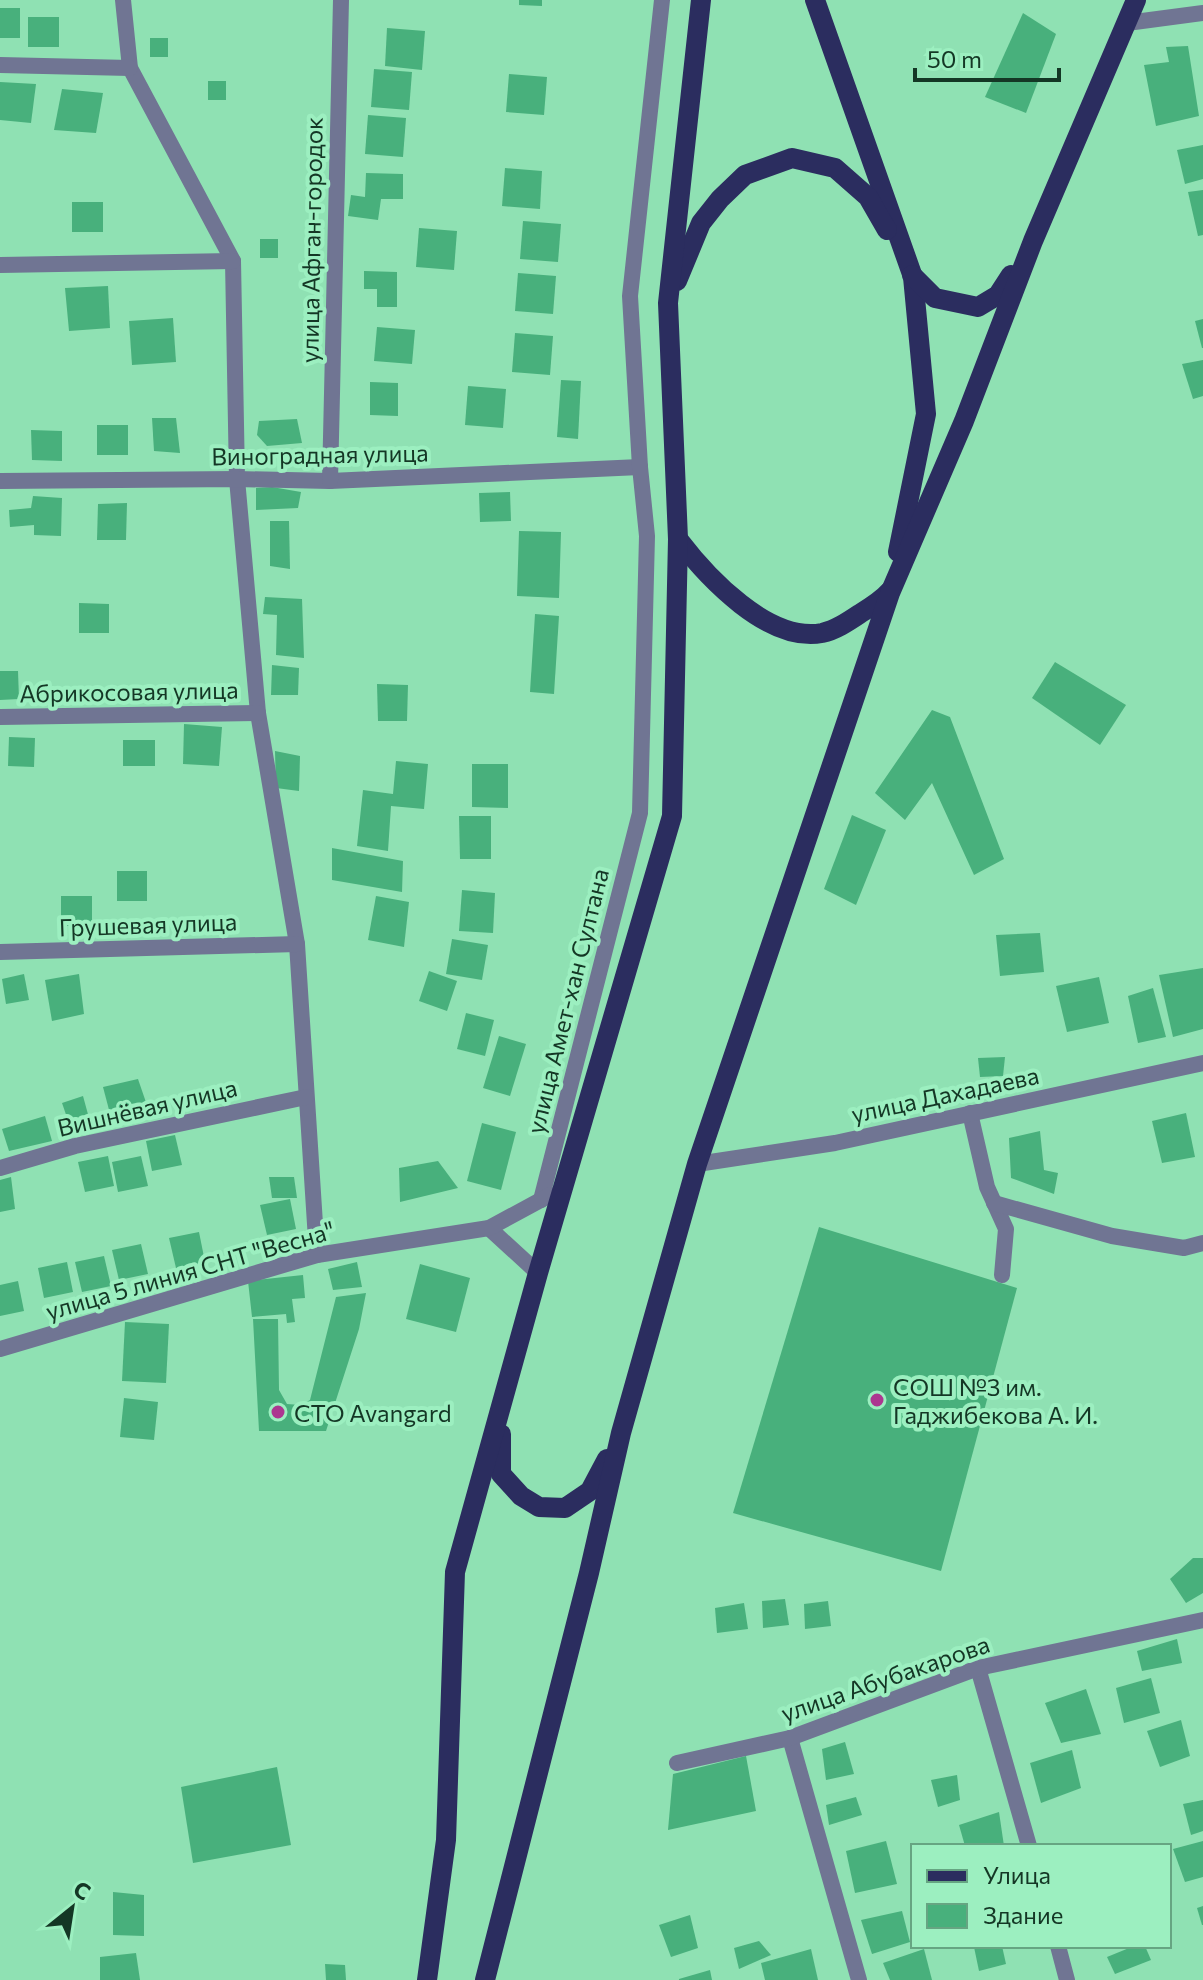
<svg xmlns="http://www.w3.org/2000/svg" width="1203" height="1980" viewBox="0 0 1203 1980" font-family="Commissioner,sans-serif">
  <rect width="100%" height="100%" fill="#8fe1b3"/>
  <!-- building -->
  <g fill="#48b07c">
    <polygon points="519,0 542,0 542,6 519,5"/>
    <rect x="0" y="8" width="20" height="30"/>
    <polygon points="1023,13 1056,34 1026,113 985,97"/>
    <rect x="28" y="17" width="31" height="30"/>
    <polygon points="387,28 425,31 422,70 385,66"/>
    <rect x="150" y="38" width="18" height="19"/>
    <polygon points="1188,46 1199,116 1156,126 1144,65 1169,62 1166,47"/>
    <polygon points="374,69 412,72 409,110 371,107"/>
    <polygon points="509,74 547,77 544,115 506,112"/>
    <rect x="208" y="81" width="18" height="19"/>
    <polygon points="0,82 36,84 31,123 0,120"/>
    <polygon points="62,89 103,93 96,133 54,130"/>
    <polygon points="368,115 406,118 403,157 365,154"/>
    <polygon points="1203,145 1203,179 1185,184 1177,150"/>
    <polygon points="505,168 542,171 540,209 502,206"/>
    <polygon points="366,173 403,174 403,199 381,199 378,220 348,216 351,195 365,197"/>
    <polygon points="1203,190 1203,235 1198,236 1188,192"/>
    <rect x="72" y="202" width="31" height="30"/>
    <polygon points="523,221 561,224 558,262 520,259"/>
    <polygon points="419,228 457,231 454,270 416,267"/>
    <rect x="260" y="239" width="18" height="19"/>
    <polygon points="364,271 397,272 397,307 377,307 377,289 364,289"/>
    <polygon points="518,273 556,276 553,314 515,311"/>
    <polygon points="108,286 110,328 69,331 65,288"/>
    <polygon points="173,318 176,362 132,365 129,321"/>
    <polygon points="1203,319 1203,348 1202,348 1195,321"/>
    <polygon points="377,327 415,330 412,364 374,361"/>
    <polygon points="515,333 553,336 550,375 512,372"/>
    <polygon points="1203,360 1203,396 1193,399 1182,364"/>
    <polygon points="561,380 581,381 578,439 557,437"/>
    <polygon points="370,382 398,383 398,416 370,415"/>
    <polygon points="468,386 506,389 503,428 465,425"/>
    <polygon points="152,418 176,418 180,453 154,451"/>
    <polygon points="297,419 302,443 267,446 257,435 259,421"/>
    <rect x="97" y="425" width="31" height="30"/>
    <polygon points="31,430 62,431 62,461 32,460"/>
    <polygon points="272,487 301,492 298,508 256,510 256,488"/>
    <polygon points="510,492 511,521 480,522 479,493"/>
    <polygon points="33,496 62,498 61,536 34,535 34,525 10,527 9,510 31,508"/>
    <polygon points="127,503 126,540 97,540 98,504"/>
    <polygon points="270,521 289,521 290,569 270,566"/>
    <polygon points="519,531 561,532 559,598 517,596"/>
    <polygon points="265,597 302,599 304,658 276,655 277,615 263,614"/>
    <polygon points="79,603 109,604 109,633 79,633"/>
    <polygon points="535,614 559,616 554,694 530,692"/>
    <polygon points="1055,662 1126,705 1100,745 1032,698"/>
    <polygon points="272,665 299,668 298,695 271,695"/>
    <polygon points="0,671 18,671 19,699 0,700"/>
    <polygon points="377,684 408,685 407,721 378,721"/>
    <polygon points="932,710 950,717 1004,859 974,875 932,783 905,820 875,793"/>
    <polygon points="184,724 222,727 219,766 183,764"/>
    <polygon points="9,737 35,738 34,767 8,766"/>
    <rect x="123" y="740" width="32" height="26"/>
    <polygon points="275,751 300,756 299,791 276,788"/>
    <polygon points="396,761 428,764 424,809 391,806 388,851 357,846 363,790 393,794"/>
    <polygon points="472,764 508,764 508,808 472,807"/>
    <polygon points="852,815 886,830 856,905 824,889"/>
    <polygon points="459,816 491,816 491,859 460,859"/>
    <polygon points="332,848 403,861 402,892 332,880"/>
    <rect x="117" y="871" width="30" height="30"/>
    <polygon points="462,890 495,893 493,933 459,931"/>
    <rect x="61" y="896" width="31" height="30"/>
    <polygon points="376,896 409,902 404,947 368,940"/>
    <polygon points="1040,933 1044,972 1000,976 996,935"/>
    <polygon points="452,939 488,945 482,980 446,974"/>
    <polygon points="1203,968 1203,1029 1173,1037 1159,975"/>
    <polygon points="429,971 457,981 447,1011 419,1001"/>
    <polygon points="24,974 29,1000 6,1004 2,979"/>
    <polygon points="79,974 84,1014 52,1021 45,980"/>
    <polygon points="1099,977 1109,1023 1067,1032 1056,986"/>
    <polygon points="1153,988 1166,1037 1138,1043 1128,996"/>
    <polygon points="466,1013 494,1020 485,1056 457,1049"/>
    <polygon points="499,1036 526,1044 510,1096 483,1088"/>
    <polygon points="1005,1057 1003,1076 980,1077 978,1058"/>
    <polygon points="138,1079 150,1114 113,1125 103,1087"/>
    <polygon points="83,1096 92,1129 73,1135 62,1103"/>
    <polygon points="1186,1113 1195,1157 1162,1163 1152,1121"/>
    <polygon points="45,1116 52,1141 9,1151 2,1129"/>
    <polygon points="482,1123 516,1132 501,1190 467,1181"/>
    <polygon points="1040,1131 1044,1170 1058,1173 1054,1194 1011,1178 1009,1138"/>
    <polygon points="175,1135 182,1165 152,1171 146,1141"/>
    <polygon points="108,1156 114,1186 85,1192 78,1162"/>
    <polygon points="141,1156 148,1186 118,1192 112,1162"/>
    <polygon points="438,1161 458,1188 400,1202 399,1168"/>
    <polygon points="11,1177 15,1209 0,1212 0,1180"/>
    <polygon points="269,1177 294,1177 297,1198 272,1198"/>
    <polygon points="290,1199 296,1229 267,1235 260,1205"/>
    <polygon points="819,1227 1017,1288 941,1571 733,1513"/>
    <polygon points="199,1232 205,1262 176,1268 169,1238"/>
    <polygon points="141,1244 148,1274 119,1280 112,1250"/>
    <polygon points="104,1256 111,1286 82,1292 75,1262"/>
    <polygon points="67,1262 73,1292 44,1298 38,1268"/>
    <polygon points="357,1262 362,1287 333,1290 328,1269"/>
    <polygon points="420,1264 470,1278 456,1332 406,1319"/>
    <polygon points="303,1275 305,1298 292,1299 295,1322 287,1323 286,1314 252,1317 248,1281"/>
    <polygon points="18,1281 24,1311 0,1316 0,1285"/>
    <polygon points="366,1293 359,1329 326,1431 259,1431 253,1319 278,1319 279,1390 287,1404 301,1405 310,1400 336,1297"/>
    <polygon points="125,1322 169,1324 166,1383 122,1381"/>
    <polygon points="124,1398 158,1402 154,1440 120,1437"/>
    <polygon points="1193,1558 1203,1558 1203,1593 1186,1603 1170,1579"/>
    <polygon points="785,1599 789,1625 763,1628 762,1601"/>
    <polygon points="828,1601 831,1626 805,1629 804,1604"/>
    <polygon points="744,1603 748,1629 717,1633 715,1608"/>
    <polygon points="1177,1639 1182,1663 1142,1671 1137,1651"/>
    <polygon points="1151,1678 1160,1713 1124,1723 1116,1688"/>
    <polygon points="1086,1689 1101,1734 1061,1743 1045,1703"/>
    <polygon points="1181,1720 1190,1756 1160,1767 1147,1731"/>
    <polygon points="845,1742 854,1774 826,1780 822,1749"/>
    <polygon points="1072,1750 1081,1788 1041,1803 1030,1763"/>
    <polygon points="746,1756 756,1811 668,1830 673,1774"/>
    <polygon points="277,1767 291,1845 193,1863 181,1787"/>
    <polygon points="957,1775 960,1800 938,1807 931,1780"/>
    <polygon points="856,1797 862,1815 829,1825 826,1805"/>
    <polygon points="1203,1800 1203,1831 1191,1835 1183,1804"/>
    <polygon points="999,1812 1004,1846 965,1846 959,1825"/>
    <polygon points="886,1841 897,1884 855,1893 846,1851"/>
    <polygon points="1203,1841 1203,1877 1185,1882 1173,1849"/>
    <polygon points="113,1892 144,1895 144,1936 113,1935"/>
    <polygon points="1203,1906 1203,1925 1202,1925 1197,1908"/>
    <polygon points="902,1911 910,1942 872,1954 861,1920"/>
    <polygon points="690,1915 698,1948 671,1957 659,1925"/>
    <polygon points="759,1941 771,1955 739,1969 734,1948"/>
    <polygon points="1002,1946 1006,1964 979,1971 974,1947"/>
    <polygon points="1134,1946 1145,1946 1151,1960 1115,1974 1107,1957"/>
    <polygon points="811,1949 818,1980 765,1980 761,1963"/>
    <polygon points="924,1949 932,1980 890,1980 883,1963"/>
    <polygon points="136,1953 140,1980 100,1980 100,1957"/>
    <polygon points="325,1964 345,1965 346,1980 326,1980"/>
    <polygon points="710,1970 712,1980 679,1980 679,1979"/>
  </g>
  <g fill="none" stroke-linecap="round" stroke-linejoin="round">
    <!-- street -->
    <g stroke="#707593" stroke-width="16">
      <polyline points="123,0 130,68 233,261 237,479 258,713 297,944 317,1255"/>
      <polyline points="1127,23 1203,13"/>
      <polyline points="0,65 130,68"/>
      <polyline points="0,265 233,261"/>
      <polyline points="0,481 237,479 330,481 640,467"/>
      <polyline points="330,481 341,0"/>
      <polyline points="0,717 258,713"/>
      <polyline points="0,952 297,944"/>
      <polyline points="970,1113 987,1187 1006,1229 1002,1275"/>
      <polyline points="697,1164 835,1143 1203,1063"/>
      <polyline points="0,1168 75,1146 306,1097"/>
      <polyline points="541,1200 640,813 647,536 640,467 630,296 662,0"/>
      <polyline points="994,1203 1112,1236 1184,1248 1203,1243"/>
      <polyline points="489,1228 538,1273"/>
      <polyline points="0,1349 317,1255 489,1228 550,1195"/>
      <polyline points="978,1668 1029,1846"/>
      <polyline points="790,1738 859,1980"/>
      <polyline points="677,1763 790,1738 978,1668 1203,1620"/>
      <polyline points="1058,1946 1067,1980"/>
    </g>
    <!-- primary -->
    <g stroke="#2b2d5f" stroke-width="20">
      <polyline points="815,0 913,277 926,414 898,552"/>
      <polyline points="912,275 935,298 978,307 998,295 1011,275"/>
      <polyline points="677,281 701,223 720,199 745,175 792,158 835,168 868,197 887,230"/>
      <path d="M678,539C707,577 768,643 822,633C836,630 849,621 861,613C871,607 882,600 890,591"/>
      <polyline points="501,1434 501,1474 521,1496 539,1507 565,1508 590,1491 607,1459"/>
      <polyline points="427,1980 446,1840 455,1572 538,1273 672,816 678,539 668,303 701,0"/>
      <polyline points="485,1980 589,1573 621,1433 697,1164 890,593 964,421 1033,241 1136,0"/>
    </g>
  </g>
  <!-- markers -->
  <g fill="#ac3790" stroke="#9cefc0" stroke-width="3">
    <circle cx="877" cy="1400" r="8"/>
    <circle cx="278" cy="1412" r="8"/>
  </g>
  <g text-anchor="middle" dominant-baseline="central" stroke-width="8" stroke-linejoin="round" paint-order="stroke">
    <!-- street labels -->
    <g font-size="24" fill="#143725" stroke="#9cefc0">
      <text transform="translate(311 240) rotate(-89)">улица Афган-городок</text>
      <text transform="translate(320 454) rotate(-1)">Виноградная улица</text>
      <text transform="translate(129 691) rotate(-1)">Абрикосовая улица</text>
      <text transform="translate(148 924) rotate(-2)">Грушевая улица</text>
      <text transform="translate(567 1001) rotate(-76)">улица Амет-хан Султана</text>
      <text transform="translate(945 1094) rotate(-12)">улица Дахадаева</text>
      <text transform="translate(147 1107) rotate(-13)">Вишнёвая улица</text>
      <text transform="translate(190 1270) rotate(-16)">улица 5 линия СНТ "Весна"</text>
      <text transform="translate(885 1678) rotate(-19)">улица Абубакарова</text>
    </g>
    <!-- poi labels -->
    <g font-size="24" fill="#143725" stroke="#9cefc0" text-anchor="start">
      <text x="893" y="1386">СОШ №3 им.<tspan x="893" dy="28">Гаджибекова А. И.</tspan></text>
      <text x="294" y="1412">СТО Avangard</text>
    </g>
  </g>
  <!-- legend -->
  <rect x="911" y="1844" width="260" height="104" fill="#9cefc0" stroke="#66a582" stroke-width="2"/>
  <rect x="927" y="1870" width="40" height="12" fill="#2b2d5f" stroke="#66a582" stroke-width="2"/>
  <text x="983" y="1884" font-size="24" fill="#143725">Улица</text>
  <rect x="927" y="1904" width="40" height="24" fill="#48b07c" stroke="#66a582" stroke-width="2"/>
  <text x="983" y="1924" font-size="24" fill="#143725">Здание</text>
  <!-- north arrow -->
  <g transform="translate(72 1908) rotate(30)" stroke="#9cefc0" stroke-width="6" paint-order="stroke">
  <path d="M0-6L14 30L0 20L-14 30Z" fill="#143725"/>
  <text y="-12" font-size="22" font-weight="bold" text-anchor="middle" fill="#143725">С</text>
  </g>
  <!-- scale -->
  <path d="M915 68v12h144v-12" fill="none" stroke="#143725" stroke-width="4"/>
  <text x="927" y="68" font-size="24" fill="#143725" stroke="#9cefc0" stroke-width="6" paint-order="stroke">50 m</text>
</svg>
